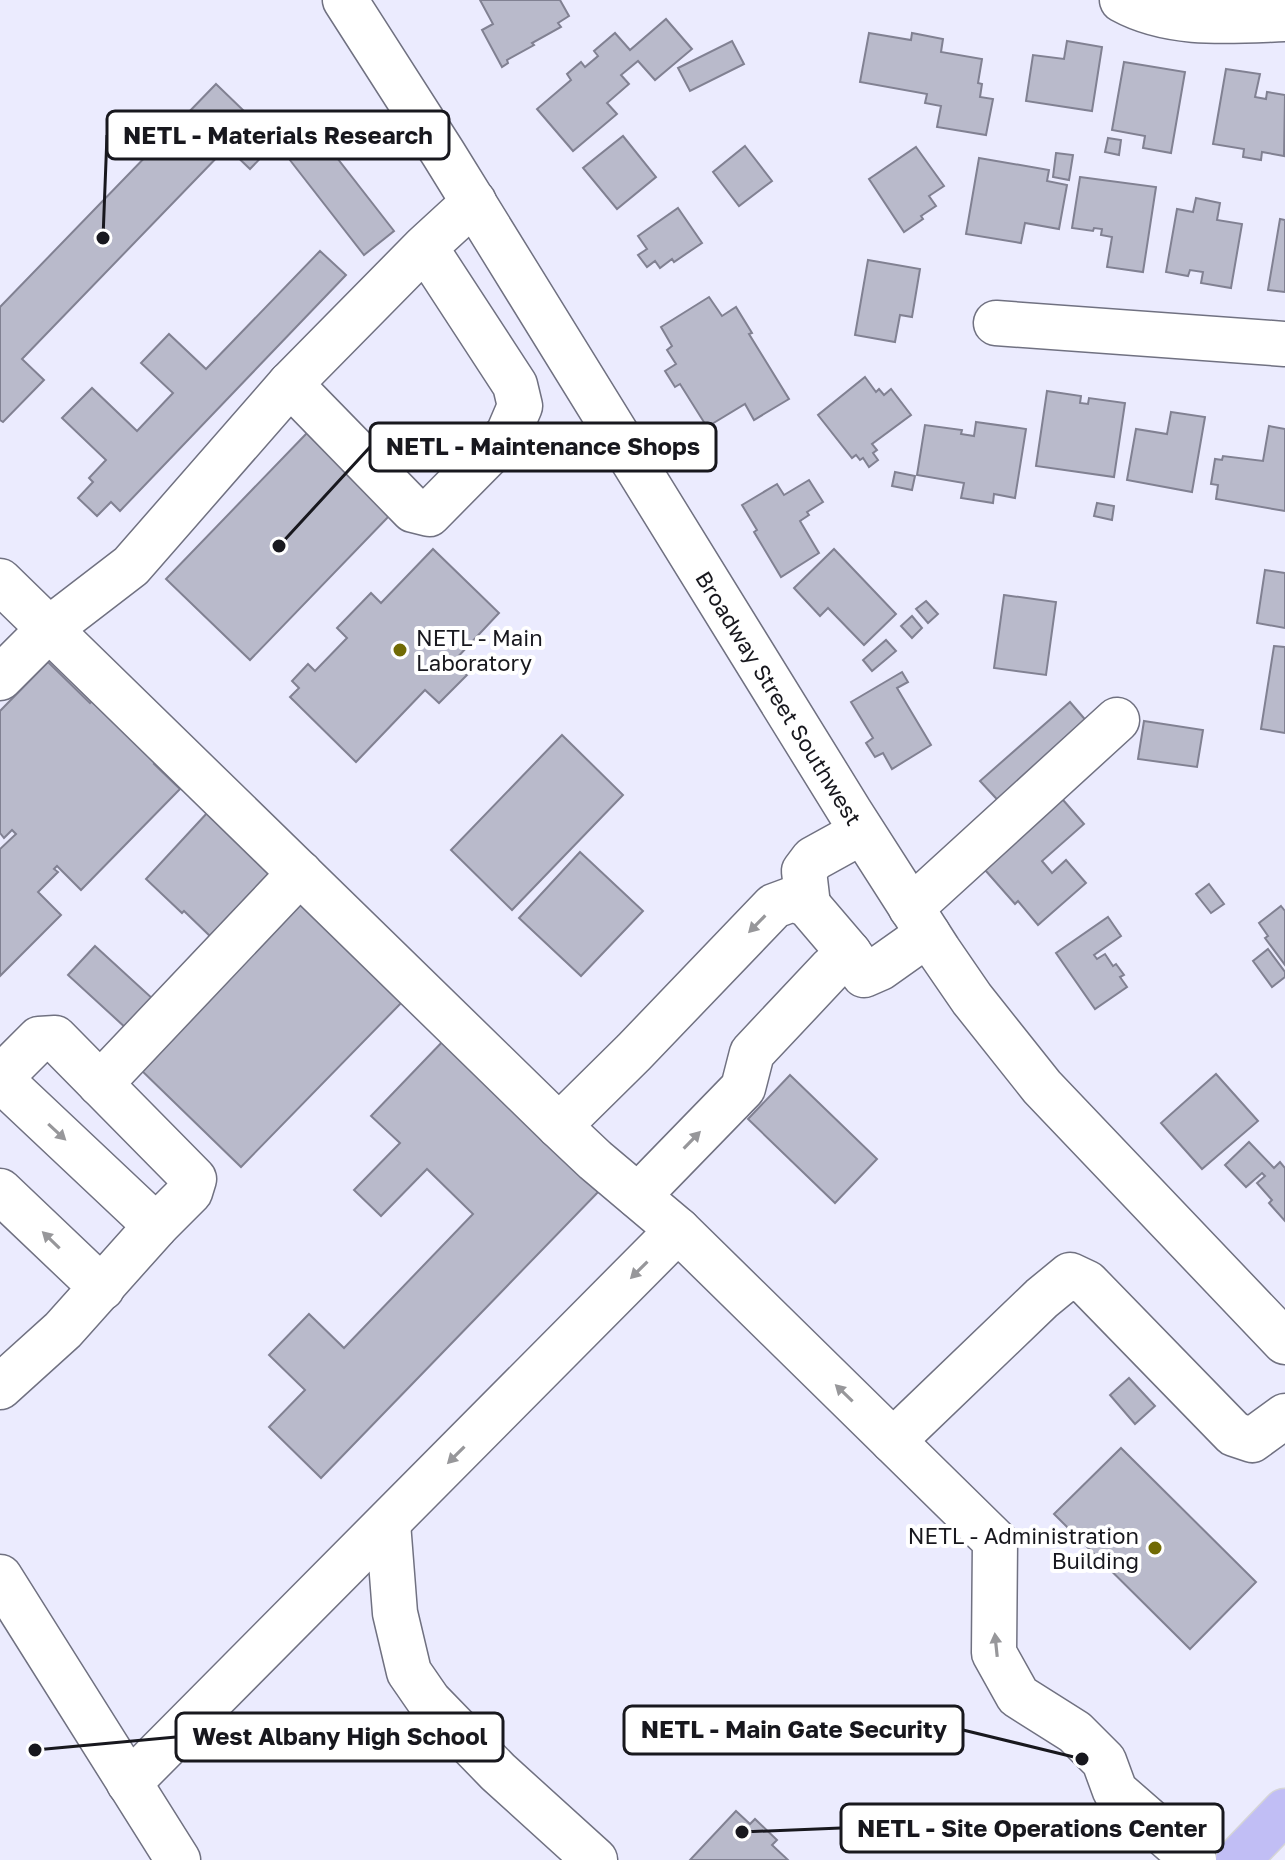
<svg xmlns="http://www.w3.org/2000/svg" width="1285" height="1860" viewBox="0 0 1285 1860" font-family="'Golos Text',sans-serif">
  <rect width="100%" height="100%" fill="#ebebfe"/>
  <!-- building -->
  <g fill="#b9bacb" stroke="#818192" stroke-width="2">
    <polygon points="480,0 560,0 569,16 558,23 561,27 532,43 534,45 507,60 508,63 502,67 482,30 493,24"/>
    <polygon points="666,19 692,49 655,80 638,61 621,75 629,84 607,103 617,114 573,151 537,109 571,80 567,74 581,62 585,67 598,56 594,51 615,33 630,50"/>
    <polygon points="869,33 911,40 912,33 943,39 941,52 982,59 978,83 982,84 980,97 993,99 986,135 937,127 941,106 925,103 927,94 860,82"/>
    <polygon points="732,41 744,64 690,91 678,68"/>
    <polygon points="1067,41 1102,47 1092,111 1026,101 1033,55 1064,59"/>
    <polygon points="1124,62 1185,72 1171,153 1143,148 1145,136 1112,130"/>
    <polygon points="1226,69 1260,74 1255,97 1266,99 1267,92 1285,95 1284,156 1262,152 1261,160 1243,157 1244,149 1213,144"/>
    <polygon points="216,84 276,142 250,169 227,147 22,359 44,380 3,422 0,420 0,307"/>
    <polygon points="303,127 310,136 316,131 394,231 364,255 286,155 297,146 290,137"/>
    <polygon points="623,136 656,177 617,209 583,168"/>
    <polygon points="1108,138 1121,140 1119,155 1105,152"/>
    <polygon points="745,146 772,181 739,206 713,172"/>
    <polygon points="916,147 944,186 929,196 936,206 921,216 923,219 904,232 869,179"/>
    <polygon points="1056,153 1073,155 1069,180 1053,177"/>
    <polygon points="979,158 1049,170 1047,181 1067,185 1059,229 1025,223 1021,243 966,234"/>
    <polygon points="1080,177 1156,187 1143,272 1107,267 1112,237 1101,235 1102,229 1094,228 1093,231 1072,228"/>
    <polygon points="1196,198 1220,203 1217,220 1242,224 1231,288 1201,283 1203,272 1190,270 1188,276 1166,272 1177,209 1193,212"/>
    <polygon points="678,208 702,243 674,262 672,259 660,268 655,261 647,267 638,255 647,249 638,236"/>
    <polygon points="1280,219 1285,220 1285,292 1268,290"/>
    <polygon points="320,251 346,275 120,511 111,502 97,516 78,498 93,482 89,478 106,460 62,418 92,388 137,431 173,393 141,363 169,334 206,369"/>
    <polygon points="868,260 920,269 912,317 900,315 895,342 855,335"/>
    <polygon points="709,297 722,316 736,307 752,333 749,334 789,399 754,420 745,404 707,427 680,384 675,387 665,371 676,364 667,350 672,346 661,327"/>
    <polygon points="865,377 876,392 879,389 884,395 891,389 911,415 872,444 877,450 873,453 878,460 869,467 863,458 860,460 856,455 852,458 818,415"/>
    <polygon points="1047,391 1081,396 1080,403 1088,404 1089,398 1125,403 1114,477 1036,466"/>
    <polygon points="1171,412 1205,417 1192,492 1127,480 1136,429 1167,434"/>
    <polygon points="976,422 1026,429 1015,498 994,494 993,503 961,498 964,483 917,475 925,425 962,430 961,434 974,436"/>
    <polygon points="1269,426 1285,429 1285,511 1216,499 1218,485 1211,484 1215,459 1222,460 1223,456 1263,461"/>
    <polygon points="307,433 391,514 250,660 166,579"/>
    <polygon points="895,472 915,476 912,490 892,486"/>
    <polygon points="809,480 823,502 807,512 809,515 800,521 819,553 781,577 754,532 757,530 742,505 777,484 784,495"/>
    <polygon points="1097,503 1114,506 1112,520 1094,516"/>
    <polygon points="433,549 499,613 453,662 467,675 439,703 425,690 356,762 290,697 299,688 292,681 308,664 315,671 347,638 337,628 371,593 381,603"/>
    <polygon points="834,549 896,614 864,645 828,608 820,616 794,588"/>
    <polygon points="1265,570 1285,573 1285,628 1257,623"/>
    <polygon points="1004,595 1056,602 1046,675 994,668"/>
    <polygon points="926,601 938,614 928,623 916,609"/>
    <polygon points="912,616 922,628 912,638 901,626"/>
    <polygon points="886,640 896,651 872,671 863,660"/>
    <polygon points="1274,646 1285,647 1285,733 1261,729"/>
    <polygon points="48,662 90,703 95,698 158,759 154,764 180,789 81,890 57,866 54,869 58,872 38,892 61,915 0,976 0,849 16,834 12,830 4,838 0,833 0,711"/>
    <polygon points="902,672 908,682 897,688 931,745 892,769 883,753 875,757 866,743 873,738 851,702"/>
    <polygon points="1070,702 1095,731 1006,809 980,781"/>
    <polygon points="1144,721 1203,730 1197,767 1138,759"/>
    <polygon points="562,735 623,795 512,910 451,850"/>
    <polygon points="1057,793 1084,824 1042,861 1052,873 1066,860 1086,883 1038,925 1018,901 1015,904 978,862"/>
    <polygon points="208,812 276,876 211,937 184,911 182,913 146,879"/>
    <polygon points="580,852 643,911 581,976 519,918"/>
    <polygon points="1209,884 1224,904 1211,913 1196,894"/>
    <polygon points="302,900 405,999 241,1167 139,1068"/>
    <polygon points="1281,906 1285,911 1285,965 1265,938 1268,936 1259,923"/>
    <polygon points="1108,917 1121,936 1094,955 1097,959 1105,954 1113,966 1116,964 1124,975 1120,977 1127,987 1095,1009 1056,953"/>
    <polygon points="95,946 154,1000 127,1029 68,975"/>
    <polygon points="1268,949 1285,972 1285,977 1272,987 1253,961"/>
    <polygon points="446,1038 602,1188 321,1478 269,1427 305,1390 269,1355 309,1314 344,1348 473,1214 427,1169 381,1216 354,1190 400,1143 371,1116"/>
    <polygon points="1216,1074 1258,1121 1202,1169 1161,1123"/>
    <polygon points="790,1075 877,1159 835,1203 748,1119"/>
    <polygon points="1249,1142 1274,1168 1280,1162 1285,1168 1285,1221 1269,1203 1272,1200 1257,1183 1265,1176 1262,1173 1246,1187 1225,1165"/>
    <polygon points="1129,1378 1155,1406 1135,1424 1110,1395"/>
    <polygon points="1121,1448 1256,1582 1190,1649 1054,1514"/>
    <polygon points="736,1811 750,1824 755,1819 777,1840 772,1845 788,1860 690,1860"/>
  </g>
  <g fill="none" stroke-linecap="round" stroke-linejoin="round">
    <!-- minor casing -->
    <g stroke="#707181" stroke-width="47">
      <g id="minor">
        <path id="s1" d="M345,0L443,153L850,812L939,951L972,999L1042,1087L1285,1342"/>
        <path d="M1122,0C1171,27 1231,21 1285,19"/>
        <polyline points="425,247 515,385 520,406 508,434 429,514 413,510 290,384 425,247 474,202"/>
        <polyline points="996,323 1285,344"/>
        <polyline points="0,581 559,1126 595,1160 678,1230"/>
        <polyline points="0,678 49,629 131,566 290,384"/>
        <polyline points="808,905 804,871 813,859 862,832"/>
        <polyline points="911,908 1117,720"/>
        <polyline points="849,953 864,975 880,968 928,934"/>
        <polyline points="0,1078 39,1039 55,1038 194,1179 190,1192 156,1226 63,1330 0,1387"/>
        <polyline points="0,1079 156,1226"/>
        <polyline points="100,1084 300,873"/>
        <polyline points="559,1126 634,1052 774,906 793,899 808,905 849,953 830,970 752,1053 743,1088 638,1196"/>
        <polyline points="0,1191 102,1288"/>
        <polyline points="893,1441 1042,1298 1070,1275 1087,1283 1234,1434 1252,1440 1285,1416"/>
        <polyline points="388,1523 395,1613 409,1672 429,1701 498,1772 595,1860"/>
        <polyline points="0,1577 178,1860"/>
        <polyline points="129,1783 678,1230 995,1541 994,1653 1018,1696 1075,1732 1104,1761 1115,1791 1194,1860"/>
      </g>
    </g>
    <!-- major casing -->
    <g stroke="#d5d5d6" stroke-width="47">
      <polyline id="major" points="1238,1860 1285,1811"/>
    </g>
    <!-- minor -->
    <use href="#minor" stroke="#fff" stroke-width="44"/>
    <!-- major -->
    <use href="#major" stroke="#c1bef5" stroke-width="44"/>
  </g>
  <!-- one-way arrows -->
  <defs><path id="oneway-solid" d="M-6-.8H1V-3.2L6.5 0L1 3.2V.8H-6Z" transform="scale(2)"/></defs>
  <g fill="#97979a">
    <use href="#oneway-solid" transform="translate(757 924) rotate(134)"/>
    <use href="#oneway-solid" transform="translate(57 1132) rotate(43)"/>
    <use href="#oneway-solid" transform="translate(692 1140) rotate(-46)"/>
    <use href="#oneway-solid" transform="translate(51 1240) rotate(-136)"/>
    <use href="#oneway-solid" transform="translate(639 1270) rotate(135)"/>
    <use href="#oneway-solid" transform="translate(844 1393) rotate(-136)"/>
    <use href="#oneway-solid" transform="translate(456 1455) rotate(135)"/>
    <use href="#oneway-solid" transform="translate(996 1645) rotate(-96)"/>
  </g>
  <!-- markers -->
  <g fill="#716a04" stroke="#fff" stroke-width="3">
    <circle cx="400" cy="650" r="8"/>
    <circle cx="1155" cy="1548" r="8"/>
  </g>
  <g text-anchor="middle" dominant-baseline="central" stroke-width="8" stroke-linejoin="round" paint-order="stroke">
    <!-- poi labels -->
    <g font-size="22" fill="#18181e" stroke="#fff" text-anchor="start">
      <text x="416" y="637">NETL - Main<tspan x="416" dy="25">Laboratory</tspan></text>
      <text x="1139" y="1535" text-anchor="end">NETL - Administration<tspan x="1139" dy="25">Building</tspan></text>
    </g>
    <!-- street labels -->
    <g font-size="22" fill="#18181e" stroke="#fff">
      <text stroke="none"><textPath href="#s1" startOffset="822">Broadway Street Southwest</textPath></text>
    </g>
  </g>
  <!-- callouts -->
  <path fill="none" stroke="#18181e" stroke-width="3" d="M103 238L107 135M279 546L370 447M1082 1759L963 1730M35 1750L176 1737M742 1832L841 1828"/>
  <g fill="#18181e" stroke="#fff" stroke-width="3">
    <circle cx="103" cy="238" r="8"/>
    <circle cx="279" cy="546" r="8"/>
    <circle cx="1082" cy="1759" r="8"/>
    <circle cx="35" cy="1750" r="8"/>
    <circle cx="742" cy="1832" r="8"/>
  </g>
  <g fill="#fff" stroke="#18181e" stroke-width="3">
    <rect x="107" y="111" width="342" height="48" rx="8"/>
    <rect x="370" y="423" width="346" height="48" rx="8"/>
    <rect x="624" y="1706" width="339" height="48" rx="8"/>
    <rect x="176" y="1713" width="327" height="48" rx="8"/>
    <rect x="841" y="1804" width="382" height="48" rx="8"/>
  </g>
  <g font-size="24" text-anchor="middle" font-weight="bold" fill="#18181e">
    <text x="278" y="144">NETL - Materials Research</text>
    <text x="543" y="455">NETL - Maintenance Shops</text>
    <text x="794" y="1738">NETL - Main Gate Security</text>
    <text x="340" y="1745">West Albany High School</text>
    <text x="1032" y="1837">NETL - Site Operations Center</text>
  </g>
</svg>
